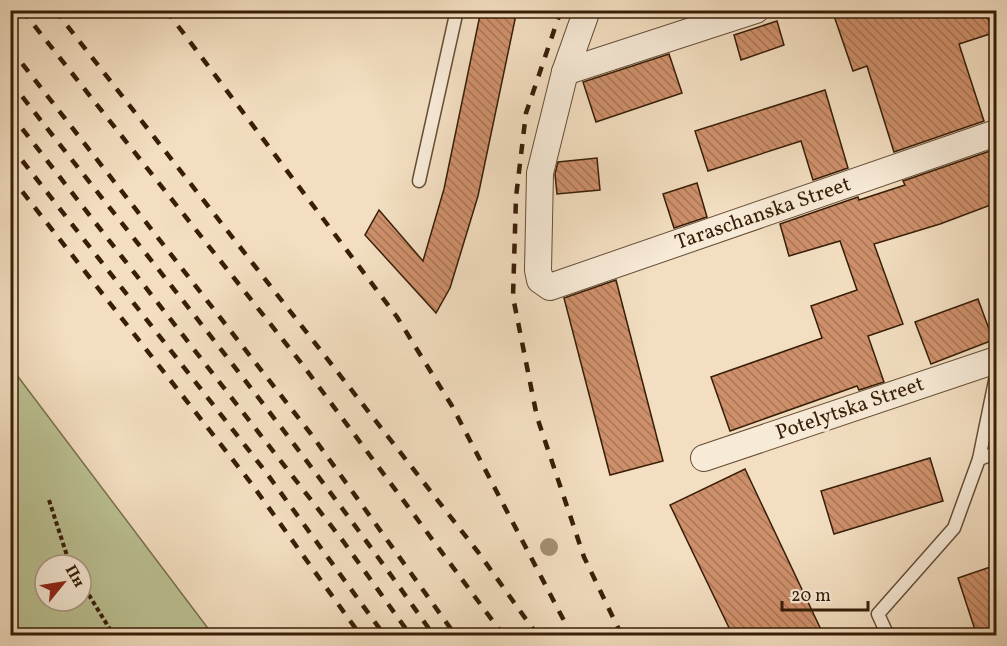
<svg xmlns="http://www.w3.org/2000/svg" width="1007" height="646" viewBox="0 0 1007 646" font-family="Vollkorn,serif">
  <defs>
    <pattern id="building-back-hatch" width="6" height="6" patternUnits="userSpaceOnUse" patternTransform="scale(1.5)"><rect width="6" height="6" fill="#ce906b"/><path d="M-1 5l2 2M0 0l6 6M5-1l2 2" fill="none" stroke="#a87556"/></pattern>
  </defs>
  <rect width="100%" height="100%" fill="#f3dec1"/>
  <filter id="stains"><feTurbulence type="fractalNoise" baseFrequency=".00333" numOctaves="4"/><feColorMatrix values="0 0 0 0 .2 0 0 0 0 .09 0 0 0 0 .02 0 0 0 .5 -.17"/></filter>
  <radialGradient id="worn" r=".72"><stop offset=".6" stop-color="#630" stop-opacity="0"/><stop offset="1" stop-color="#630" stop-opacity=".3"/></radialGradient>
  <!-- park -->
  <path fill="#bbc193" stroke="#79704d" stroke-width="1.5" fill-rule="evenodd" d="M10,366L213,635H11ZM45,565H81V601H45Z"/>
  <!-- building -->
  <g fill="url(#building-back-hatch)" stroke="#371e07" stroke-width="1.5">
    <polygon points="481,10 517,10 478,196 450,288 436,313 365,235 379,210 423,261 444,189"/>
    <polygon points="832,10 985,10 993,33 959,44 984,121 894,152 867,66 853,71"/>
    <polygon points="777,21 784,45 741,60 734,35"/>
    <polygon points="669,54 682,93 596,122 583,82"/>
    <polygon points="825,90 848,168 813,180 801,141 708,171 695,131"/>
    <polygon points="993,150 996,161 996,203 940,224 874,244 903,324 868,336 884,382 859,390 857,386 730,431 711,377 822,338 811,306 857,290 840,241 789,256 780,224 858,197 859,200 905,185 903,181"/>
    <polygon points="597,158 600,190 557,194 555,174 558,162"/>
    <polygon points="697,183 707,217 674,228 663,194"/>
    <polygon points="616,280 663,461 610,475 564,298"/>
    <polygon points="978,299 993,340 931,364 915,322"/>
    <polygon points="930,458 943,501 834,534 821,491"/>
    <polygon points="745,469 824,636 733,636 670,505"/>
    <polygon points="996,565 996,636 977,636 958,578"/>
  </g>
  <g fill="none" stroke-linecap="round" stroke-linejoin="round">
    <!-- service casing -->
    <g stroke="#664e36" stroke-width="15">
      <g id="service">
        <polyline points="419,181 457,10"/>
        <polyline points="979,459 996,376"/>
        <polyline points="888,636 878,614 954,528 979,459 996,453"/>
      </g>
    </g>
    <!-- minor casing -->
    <g stroke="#664e36" stroke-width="28">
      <g id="minor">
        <polyline points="587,10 565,72 540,173 538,270 540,280 550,287 996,133"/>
        <polyline points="565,72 756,10"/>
        <polyline points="704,458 996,360"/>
      </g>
    </g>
    <!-- path -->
    <g stroke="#371e07" stroke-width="4" stroke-dasharray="4.5 3" stroke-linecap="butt">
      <polyline points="49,500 70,565"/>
      <polyline points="81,582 114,636"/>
    </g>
    <!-- service -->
    <use href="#service" stroke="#f7ead7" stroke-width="12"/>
    <!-- minor -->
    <use href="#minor" stroke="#f7ead7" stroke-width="26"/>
    <!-- rail -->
    <g stroke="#371e07" stroke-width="4.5" stroke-dasharray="10 10" stroke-linecap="butt">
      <polyline points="22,10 302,364 504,636"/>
      <polyline points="55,10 478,552 538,636"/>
      <polyline points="166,10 397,317 452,406 572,636"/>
      <polyline points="561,10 526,113 516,197 513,297 537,417 584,557 622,636"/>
      <polyline points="10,48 311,434 456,636"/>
      <path d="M10,81C153,264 301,445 434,636"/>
      <polyline points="10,113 343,541 411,636"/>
      <polyline points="10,145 265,471 385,636"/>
      <polyline points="10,176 251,483 361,636"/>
    </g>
  </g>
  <!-- trees -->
  <circle fill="#a28f72" cx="549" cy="547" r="9"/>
  <g text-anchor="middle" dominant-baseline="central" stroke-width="6" stroke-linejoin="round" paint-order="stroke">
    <!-- street labels -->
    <g font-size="21" fill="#371e07" stroke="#f7ead7">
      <text transform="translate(763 214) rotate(-19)">Taraschanska Street</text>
      <text transform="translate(850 409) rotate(-19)">Potelytska Street</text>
    </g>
  </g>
  <!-- margin -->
  <rect width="1007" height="646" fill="none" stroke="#f3dec1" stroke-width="36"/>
  <rect x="12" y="12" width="983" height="622" fill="none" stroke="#371e07" stroke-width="3"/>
  <rect x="18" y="18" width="971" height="610" fill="none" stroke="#371e07" stroke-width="1.5"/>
  <!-- north arrow -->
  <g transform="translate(63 583) rotate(60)"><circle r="28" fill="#f7ead7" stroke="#aa9884" stroke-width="1.5"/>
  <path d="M0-4.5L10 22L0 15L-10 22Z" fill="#8f2418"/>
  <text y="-9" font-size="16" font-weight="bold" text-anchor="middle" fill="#371e07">Пн</text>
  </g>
  <!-- scale -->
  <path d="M782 601v9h86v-9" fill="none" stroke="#371e07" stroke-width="3"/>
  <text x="791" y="601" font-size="18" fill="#371e07" stroke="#f7ead7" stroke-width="4.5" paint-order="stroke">20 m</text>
  <rect width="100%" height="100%" filter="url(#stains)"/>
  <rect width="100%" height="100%" fill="url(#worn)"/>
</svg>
